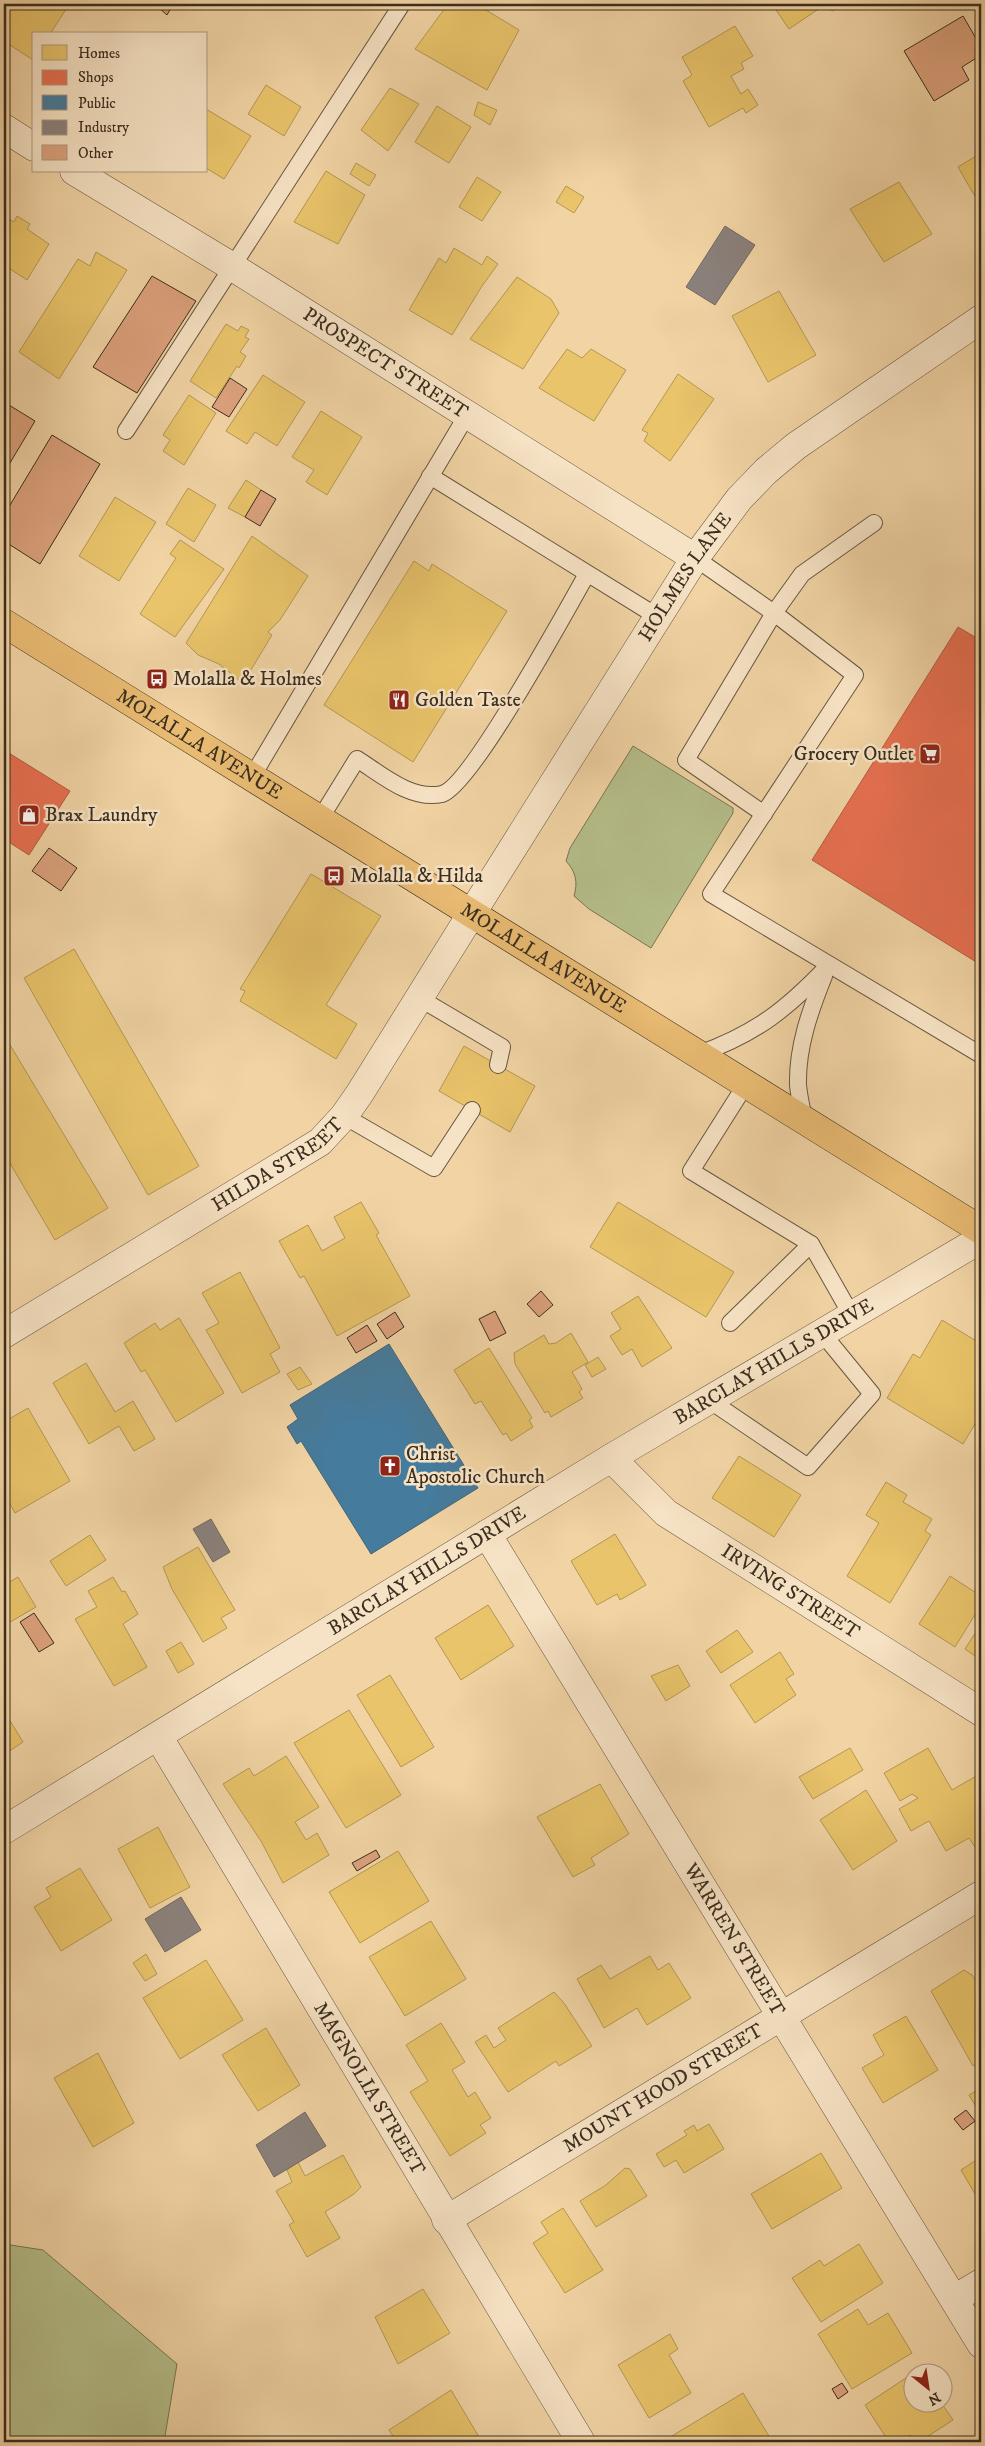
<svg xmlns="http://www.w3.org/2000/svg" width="985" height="2446" viewBox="0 0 985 2446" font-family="'IM FELL DW Pica',serif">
  <rect width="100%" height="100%" fill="#f1d3a4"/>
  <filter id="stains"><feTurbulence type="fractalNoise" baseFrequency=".004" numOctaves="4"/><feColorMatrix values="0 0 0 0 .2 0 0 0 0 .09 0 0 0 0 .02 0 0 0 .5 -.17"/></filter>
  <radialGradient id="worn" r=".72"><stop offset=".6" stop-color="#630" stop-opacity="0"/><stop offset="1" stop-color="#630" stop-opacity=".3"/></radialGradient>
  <!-- green -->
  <g fill="#b5be8a" stroke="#787654">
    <path d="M633,746L733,808V813L651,948L589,909L574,896C578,882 576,872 566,861L570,848Z"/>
    <polygon points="4,2244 43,2250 177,2364 164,2442 4,2442"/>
  </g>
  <!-- homes -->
  <g fill="#e9c46a" stroke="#b49754">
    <polygon points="4,4 64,4 68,6 50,34 34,34 33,60 4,41"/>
    <polygon points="448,4 476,4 519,30 487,90 415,49"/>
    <polygon points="772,4 826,4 789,29"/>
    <polygon points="827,4 843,4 832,11"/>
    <polygon points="735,26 753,56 741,63 744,69 731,76 741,94 748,89 758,105 746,113 743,108 709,127 683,81 692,75 682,57"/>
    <polygon points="266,85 301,107 284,136 248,114"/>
    <polygon points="390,88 419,104 388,151 361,130"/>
    <polygon points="478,102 497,110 490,125 474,115"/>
    <polygon points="437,106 471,127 449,163 415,142"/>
    <polygon points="206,109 251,136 224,179 206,168"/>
    <polygon points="981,153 981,207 958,167"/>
    <polygon points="356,163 376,175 369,186 350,174"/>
    <polygon points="326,171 365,195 338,244 294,222"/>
    <polygon points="477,177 501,192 482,221 459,207"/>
    <polygon points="899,182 932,234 884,262 850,209"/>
    <polygon points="566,186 584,197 574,213 556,202"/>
    <polygon points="4,216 14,222 17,216 30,224 27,229 49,244 27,280 4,265"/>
    <polygon points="454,248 482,265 487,256 498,264 482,286 452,335 409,310 439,258 446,263"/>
    <polygon points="96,252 127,270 59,379 19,352 78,259 90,266"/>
    <polygon points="517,277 551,299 559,313 523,369 470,339"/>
    <polygon points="779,291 816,355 768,382 732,316"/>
    <polygon points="226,324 238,331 241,326 249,330 245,337 249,339 240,352 246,356 239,368 237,366 216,398 190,381"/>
    <polygon points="567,349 582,358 591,349 626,370 594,421 539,388"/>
    <polygon points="678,374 714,399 670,461 644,441 648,433 642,430"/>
    <polygon points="263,375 305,402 277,446 255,432 247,444 226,431"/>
    <polygon points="189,395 216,413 184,465 163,451 170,440 163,435"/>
    <polygon points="321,411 362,437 327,495 306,482 314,470 292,457"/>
    <polygon points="246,480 261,490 245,517 228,508"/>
    <polygon points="188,488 216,505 194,542 166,524"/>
    <polygon points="115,497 156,522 119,581 79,556"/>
    <polygon points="252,536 308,576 280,620 268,632 272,635 243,683 219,664 198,655 186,643"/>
    <polygon points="180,540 224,569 175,637 140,614 176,558 170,554"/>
    <polygon points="414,561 429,571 432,564 507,611 413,762 324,705"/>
    <polygon points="311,874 381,916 326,1005 357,1024 336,1059 240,1001 245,991 240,989"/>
    <polygon points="74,949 199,1166 148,1195 24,978"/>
    <polygon points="4,1035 108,1208 55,1240 4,1153"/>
    <polygon points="464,1046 535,1086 510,1132 439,1091"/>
    <polygon points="361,1202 379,1233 376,1235 410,1296 337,1336 304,1276 300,1278 279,1241 308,1225 322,1251 345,1238 334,1217"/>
    <polygon points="618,1202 734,1272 706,1317 590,1247"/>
    <polygon points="240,1272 280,1348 270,1354 280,1372 242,1393 206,1330 219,1323 202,1293"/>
    <polygon points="638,1296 672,1348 642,1367 632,1349 622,1355 610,1336 621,1329 611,1313"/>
    <polygon points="179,1318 224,1393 176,1422 145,1370 141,1372 124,1343 155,1323 160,1330"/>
    <polygon points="942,1320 981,1344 981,1414 963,1444 887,1398 913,1354 920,1358"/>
    <polygon points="571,1333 588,1362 572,1372 582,1389 579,1392 583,1398 551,1417 548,1411 545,1413 515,1364 514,1353 544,1335 549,1344 556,1343"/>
    <polygon points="489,1348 532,1418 529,1420 533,1427 511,1441 506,1433 503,1435 481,1401 475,1404 454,1370"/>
    <polygon points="598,1357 606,1369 592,1377 585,1365"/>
    <polygon points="86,1363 115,1412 133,1401 155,1439 134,1451 119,1426 89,1444 53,1383"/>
    <polygon points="300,1367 312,1384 298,1390 287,1374"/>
    <polygon points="28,1408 70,1481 15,1513 4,1493 4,1422"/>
    <polygon points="739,1456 801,1495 774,1537 712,1498"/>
    <polygon points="886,1482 907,1495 903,1502 932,1519 925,1531 931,1535 890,1603 847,1576 879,1523 866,1515"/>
    <polygon points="615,1534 646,1585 620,1600 617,1594 597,1605 571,1561"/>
    <polygon points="90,1535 106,1560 66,1586 50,1561"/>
    <polygon points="198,1547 235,1610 221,1618 227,1628 203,1642 172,1589 163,1567"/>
    <polygon points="950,1576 981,1596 981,1605 955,1647 919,1624"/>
    <polygon points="18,1577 36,1607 5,1625 4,1585"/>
    <polygon points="113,1577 122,1592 125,1591 138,1614 123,1624 147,1667 114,1686 75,1619 97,1607 88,1591"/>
    <polygon points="488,1605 514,1646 461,1680 435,1638"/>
    <polygon points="981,1624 981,1660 965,1649"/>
    <polygon points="737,1630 753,1652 721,1673 706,1651"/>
    <polygon points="181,1642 194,1664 178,1673 166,1651"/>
    <polygon points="780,1652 794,1674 786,1679 796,1695 755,1723 730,1685"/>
    <polygon points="678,1665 690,1686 666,1701 651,1676"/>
    <polygon points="390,1675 434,1747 401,1767 357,1695"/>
    <polygon points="349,1710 401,1795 346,1828 294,1743"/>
    <polygon points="4,1711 23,1742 8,1752 4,1746"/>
    <polygon points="850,1748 863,1770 813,1799 799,1777"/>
    <polygon points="928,1748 952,1790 978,1775 981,1781 981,1844 975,1847 969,1838 946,1851 929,1821 911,1831 899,1809 918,1798 912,1794 900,1801 884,1773"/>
    <polygon points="286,1756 319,1807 295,1822 306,1840 317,1833 329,1855 283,1883 261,1841 223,1784 249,1768 254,1776"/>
    <polygon points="600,1784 629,1834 591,1858 595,1865 573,1877 537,1817"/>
    <polygon points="866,1790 897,1841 853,1870 820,1820"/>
    <polygon points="158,1827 190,1887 150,1908 118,1849"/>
    <polygon points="398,1851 429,1901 360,1943 329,1892"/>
    <polygon points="80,1868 112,1920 61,1951 34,1907 51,1897 46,1888"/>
    <polygon points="431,1921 466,1979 405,2016 369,1957"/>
    <polygon points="146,1954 157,1974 145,1981 133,1963"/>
    <polygon points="650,1956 658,1970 669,1963 691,1998 647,2025 637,2008 604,2028 577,1979 601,1965 610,1979"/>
    <polygon points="206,1960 243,2020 180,2059 143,1998"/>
    <polygon points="964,1970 972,1975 981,1990 981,2061 973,2066 931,1991"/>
    <polygon points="554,1992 564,2003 592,2046 559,2066 556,2061 508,2092 475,2042 486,2035 494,2048 506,2040 498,2028"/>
    <polygon points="906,2016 938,2070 883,2103 862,2068 884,2055 873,2035"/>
    <polygon points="441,2023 465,2062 452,2070 468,2097 475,2092 491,2118 480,2125 486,2133 450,2156 410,2092 428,2081 406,2045"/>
    <polygon points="266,2028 300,2085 258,2111 222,2055"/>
    <polygon points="98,2053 134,2123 93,2147 54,2078"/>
    <polygon points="981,2088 981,2115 969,2095"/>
    <polygon points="709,2124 724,2149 684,2173 676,2160 664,2167 656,2154 687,2135 684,2131 694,2125 697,2131"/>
    <polygon points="821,2153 842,2188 772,2229 751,2194"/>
    <polygon points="343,2155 361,2187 354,2194 325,2212 340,2238 307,2257 289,2225 294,2222 276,2191 292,2182 287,2170 298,2162 305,2176"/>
    <polygon points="981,2157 981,2204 961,2170"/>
    <polygon points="625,2168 630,2169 647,2196 596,2227 580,2201 606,2185"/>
    <polygon points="563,2208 603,2270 565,2293 533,2243 548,2233 541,2222"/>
    <polygon points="859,2244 883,2283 821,2322 792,2278 820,2260 824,2266"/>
    <polygon points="423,2289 450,2333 398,2364 375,2317"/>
    <polygon points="858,2309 868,2325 888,2313 912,2353 852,2389 818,2334"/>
    <polygon points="670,2334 678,2349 669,2355 691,2393 649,2418 618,2365"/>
    <polygon points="912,2374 912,2404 942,2404 953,2420 919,2442 914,2442 910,2435 898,2442 889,2442 865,2405"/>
    <polygon points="451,2390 482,2442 408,2442 405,2439 397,2442 389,2430"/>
    <polygon points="743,2393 770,2438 763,2442 662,2442"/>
  </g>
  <!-- shops -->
  <g fill="#e76f51" stroke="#b35c42">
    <polygon points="958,627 975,637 981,648 981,965 812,860"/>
    <polygon points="4,750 70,791 29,855 4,839"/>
  </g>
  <!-- public -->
  <polygon fill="#457b9d" stroke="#426477" points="389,1344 478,1488 371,1554 301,1441 297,1444 287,1427 298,1419 290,1405"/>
  <!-- industry -->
  <g fill="#8a817c" stroke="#726860">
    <polygon points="725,226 755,245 715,305 686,287"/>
    <polygon points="211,1519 230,1552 213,1562 193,1529"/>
    <polygon points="181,1897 201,1930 165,1952 145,1919"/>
    <polygon points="305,2112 326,2146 274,2177 256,2145"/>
  </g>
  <!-- building -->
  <g fill="#dca27d" stroke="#3a2e1f">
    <polygon points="161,4 170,4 172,6 167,15 158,7"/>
    <polygon points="963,16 981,47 975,51 978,57 962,67 969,80 934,101 904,51"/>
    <polygon points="152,276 196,301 137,393 93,367"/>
    <polygon points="230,378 247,389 229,417 212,407"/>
    <polygon points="4,402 35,421 4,473"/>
    <polygon points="52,435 100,464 40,564 4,541 4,515"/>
    <polygon points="261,490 276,499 260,526 245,517"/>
    <polygon points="49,848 77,868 61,891 32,871"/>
    <polygon points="541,1291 553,1305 539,1317 527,1304"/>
    <polygon points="495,1311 506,1333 490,1341 479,1319"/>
    <polygon points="395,1312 404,1327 387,1339 377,1324"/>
    <polygon points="367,1325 377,1341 356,1353 347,1338"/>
    <polygon points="34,1613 54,1643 39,1652 20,1622"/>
    <polygon points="376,1850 380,1857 357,1871 352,1863"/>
    <polygon points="966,2110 975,2121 963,2130 954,2119"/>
    <polygon points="842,2383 848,2392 838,2399 832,2389"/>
  </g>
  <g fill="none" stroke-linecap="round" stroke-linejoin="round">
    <!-- service casing -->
    <g stroke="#685740" stroke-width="18">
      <g id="service">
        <polyline points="126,431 402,4"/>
        <polyline points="430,476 658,617"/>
        <polyline points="695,558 774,613 855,675 711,894 981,1055"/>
        <polyline points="252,777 467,415"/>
        <polyline points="764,814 686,760 774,613 802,574 874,523"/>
        <path d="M320,819L357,759C381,774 411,801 442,794C471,786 567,609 587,574"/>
        <polyline points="419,998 502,1047 498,1065"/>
        <path d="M699,1054C757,1033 787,1009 829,965"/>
        <polyline points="746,1084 691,1171 811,1244 852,1316"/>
        <polyline points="344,1116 434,1168 472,1110"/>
        <path d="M804,1120C802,1109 799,1096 798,1085C797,1047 810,1011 824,976"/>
        <polyline points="730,1323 811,1244"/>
        <polyline points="709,1400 808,1467 872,1394 822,1333"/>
      </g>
    </g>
    <!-- minor casing -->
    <g stroke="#685740" stroke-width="29">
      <g id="minor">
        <polyline points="4,128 34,147"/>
        <path id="s1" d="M74,171L231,266L695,558"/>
        <path id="s2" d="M4,1334L320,1142L344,1116L360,1093L472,913"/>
        <path id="s3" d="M611,1458L666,1513L981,1712"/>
        <path id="s4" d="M487,1534L981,2344"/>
        <path id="s5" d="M158,1736L581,2442"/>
        <path id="s6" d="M4,1830L611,1458L981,1239"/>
        <path id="s7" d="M446,2220L981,1895"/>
        <polyline points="954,2299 981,2283"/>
      </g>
    </g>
    <!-- tertiary casing -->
    <g stroke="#685740" stroke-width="29">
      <g id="tertiary">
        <path id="s8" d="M472,913L695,558L739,499L766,471L796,446L981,319"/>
      </g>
    </g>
    <!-- primary casing -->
    <g stroke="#3a2e1f" stroke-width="29">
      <g id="primary">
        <path id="s9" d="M4,623L981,1230"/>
      </g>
    </g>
    <!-- service -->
    <use href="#service" stroke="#f6e2c4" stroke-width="16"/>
    <!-- minor -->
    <use href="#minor" stroke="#f6e2c4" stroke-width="28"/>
    <!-- tertiary -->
    <use href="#tertiary" stroke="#f6e2c4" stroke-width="28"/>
    <!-- primary -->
    <use href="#primary" stroke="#e8ba72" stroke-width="28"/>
  </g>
  <!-- icons -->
  <defs>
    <g id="bus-square" transform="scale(1.125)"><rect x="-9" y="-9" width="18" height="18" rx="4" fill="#8f2418" stroke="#f6e2c4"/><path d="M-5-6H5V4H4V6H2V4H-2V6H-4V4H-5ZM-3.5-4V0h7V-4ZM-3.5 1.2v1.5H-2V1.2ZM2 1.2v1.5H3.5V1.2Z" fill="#fff"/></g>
    <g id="restaurant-square" transform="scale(1.125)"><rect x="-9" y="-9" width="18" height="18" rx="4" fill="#8f2418" stroke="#f6e2c4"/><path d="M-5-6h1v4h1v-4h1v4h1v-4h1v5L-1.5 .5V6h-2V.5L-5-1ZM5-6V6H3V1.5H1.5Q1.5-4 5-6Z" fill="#fff"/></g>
    <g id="supermarket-square" transform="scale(1.125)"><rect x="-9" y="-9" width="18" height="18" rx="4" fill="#8f2418" stroke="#f6e2c4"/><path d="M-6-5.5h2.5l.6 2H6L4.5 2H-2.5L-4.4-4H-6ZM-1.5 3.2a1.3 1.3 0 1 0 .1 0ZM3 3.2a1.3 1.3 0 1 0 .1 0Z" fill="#fff"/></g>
    <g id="shop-square" transform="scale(1.125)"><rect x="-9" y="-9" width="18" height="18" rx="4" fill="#8f2418" stroke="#f6e2c4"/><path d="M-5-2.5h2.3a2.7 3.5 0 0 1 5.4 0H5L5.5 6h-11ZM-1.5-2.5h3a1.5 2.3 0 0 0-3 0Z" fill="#fff"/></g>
    <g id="church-square" transform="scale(1.125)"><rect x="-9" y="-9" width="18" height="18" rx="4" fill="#8f2418" stroke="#f6e2c4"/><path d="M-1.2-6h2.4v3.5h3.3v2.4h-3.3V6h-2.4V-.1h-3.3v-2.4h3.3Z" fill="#fff"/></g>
  </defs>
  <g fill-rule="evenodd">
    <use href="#bus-square" x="157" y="679"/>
    <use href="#restaurant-square" x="399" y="700"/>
    <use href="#supermarket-square" x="930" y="754"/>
    <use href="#shop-square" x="29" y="815"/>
    <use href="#bus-square" x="334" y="876"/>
    <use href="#church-square" x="390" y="1466"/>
  </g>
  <g text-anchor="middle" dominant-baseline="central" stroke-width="5" stroke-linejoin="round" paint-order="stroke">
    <!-- street labels -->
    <g font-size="20" fill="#3a2e1f" stroke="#f6e2c4">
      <text stroke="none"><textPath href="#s1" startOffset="366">PROSPECT STREET</textPath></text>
      <text stroke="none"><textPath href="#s8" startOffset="398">HOLMES LANE</textPath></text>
      <text stroke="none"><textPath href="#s9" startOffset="230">MOLALLA AVENUE</textPath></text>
      <text stroke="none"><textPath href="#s9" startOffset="635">MOLALLA AVENUE</textPath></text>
      <text stroke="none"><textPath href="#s2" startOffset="322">HILDA STREET</textPath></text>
      <text stroke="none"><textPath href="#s6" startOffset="901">BARCLAY HILLS DRIVE</textPath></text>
      <text stroke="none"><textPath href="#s6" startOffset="496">BARCLAY HILLS DRIVE</textPath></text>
      <text stroke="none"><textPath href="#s3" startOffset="225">IRVING STREET</textPath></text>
      <text stroke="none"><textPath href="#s4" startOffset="475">WARREN STREET</textPath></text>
      <text stroke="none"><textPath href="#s7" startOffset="254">MOUNT HOOD STREET</textPath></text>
      <text stroke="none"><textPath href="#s5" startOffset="411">MAGNOLIA STREET</textPath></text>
    </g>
    <!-- poi labels -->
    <g font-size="20" fill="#3a2e1f" stroke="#f6e2c4" text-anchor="start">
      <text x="173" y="679">Molalla &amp; Holmes</text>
      <text x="415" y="700">Golden Taste</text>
      <text x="914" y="754" text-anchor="end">Grocery Outlet</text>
      <text x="45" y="815">Brax Laundry</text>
      <text x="350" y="876">Molalla &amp; Hilda</text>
      <text x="406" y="1454">Christ<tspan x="406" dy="23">Apostolic Church</tspan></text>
    </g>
  </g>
  <!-- margin -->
  <rect width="985" height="2446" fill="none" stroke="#f1d3a4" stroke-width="20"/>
  <rect x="5" y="5" width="975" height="2436" fill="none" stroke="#3a2e1f" stroke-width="2.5"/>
  <rect x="10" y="10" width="965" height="2426" fill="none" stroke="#3a2e1f"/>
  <!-- legend -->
  <rect x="32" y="32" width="175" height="140" fill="#f6e2c4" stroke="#ab9a82"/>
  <rect x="42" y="45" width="25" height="15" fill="#e9c46a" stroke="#ab9a82"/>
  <text x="78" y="58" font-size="15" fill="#3a2e1f">Homes</text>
  <rect x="42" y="70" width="25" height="15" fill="#e76f51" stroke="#ab9a82"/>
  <text x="78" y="82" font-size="15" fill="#3a2e1f">Shops</text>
  <rect x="42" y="95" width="25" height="15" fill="#457b9d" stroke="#ab9a82"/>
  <text x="78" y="108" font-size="15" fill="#3a2e1f">Public</text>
  <rect x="42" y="120" width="25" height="15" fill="#8a817c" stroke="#ab9a82"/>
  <text x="78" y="132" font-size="15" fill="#3a2e1f">Industry</text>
  <rect x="42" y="145" width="25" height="15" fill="#dca27d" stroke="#ab9a82"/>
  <text x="78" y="158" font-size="15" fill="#3a2e1f">Other</text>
  <!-- north arrow -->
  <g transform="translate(928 2388) rotate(150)"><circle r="24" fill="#f6e2c4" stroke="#ab9a82"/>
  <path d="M0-4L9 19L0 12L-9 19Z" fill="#8f2418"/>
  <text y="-8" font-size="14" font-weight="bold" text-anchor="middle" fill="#3a2e1f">N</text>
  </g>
  <rect width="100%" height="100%" filter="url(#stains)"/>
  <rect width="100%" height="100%" fill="url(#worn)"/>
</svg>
